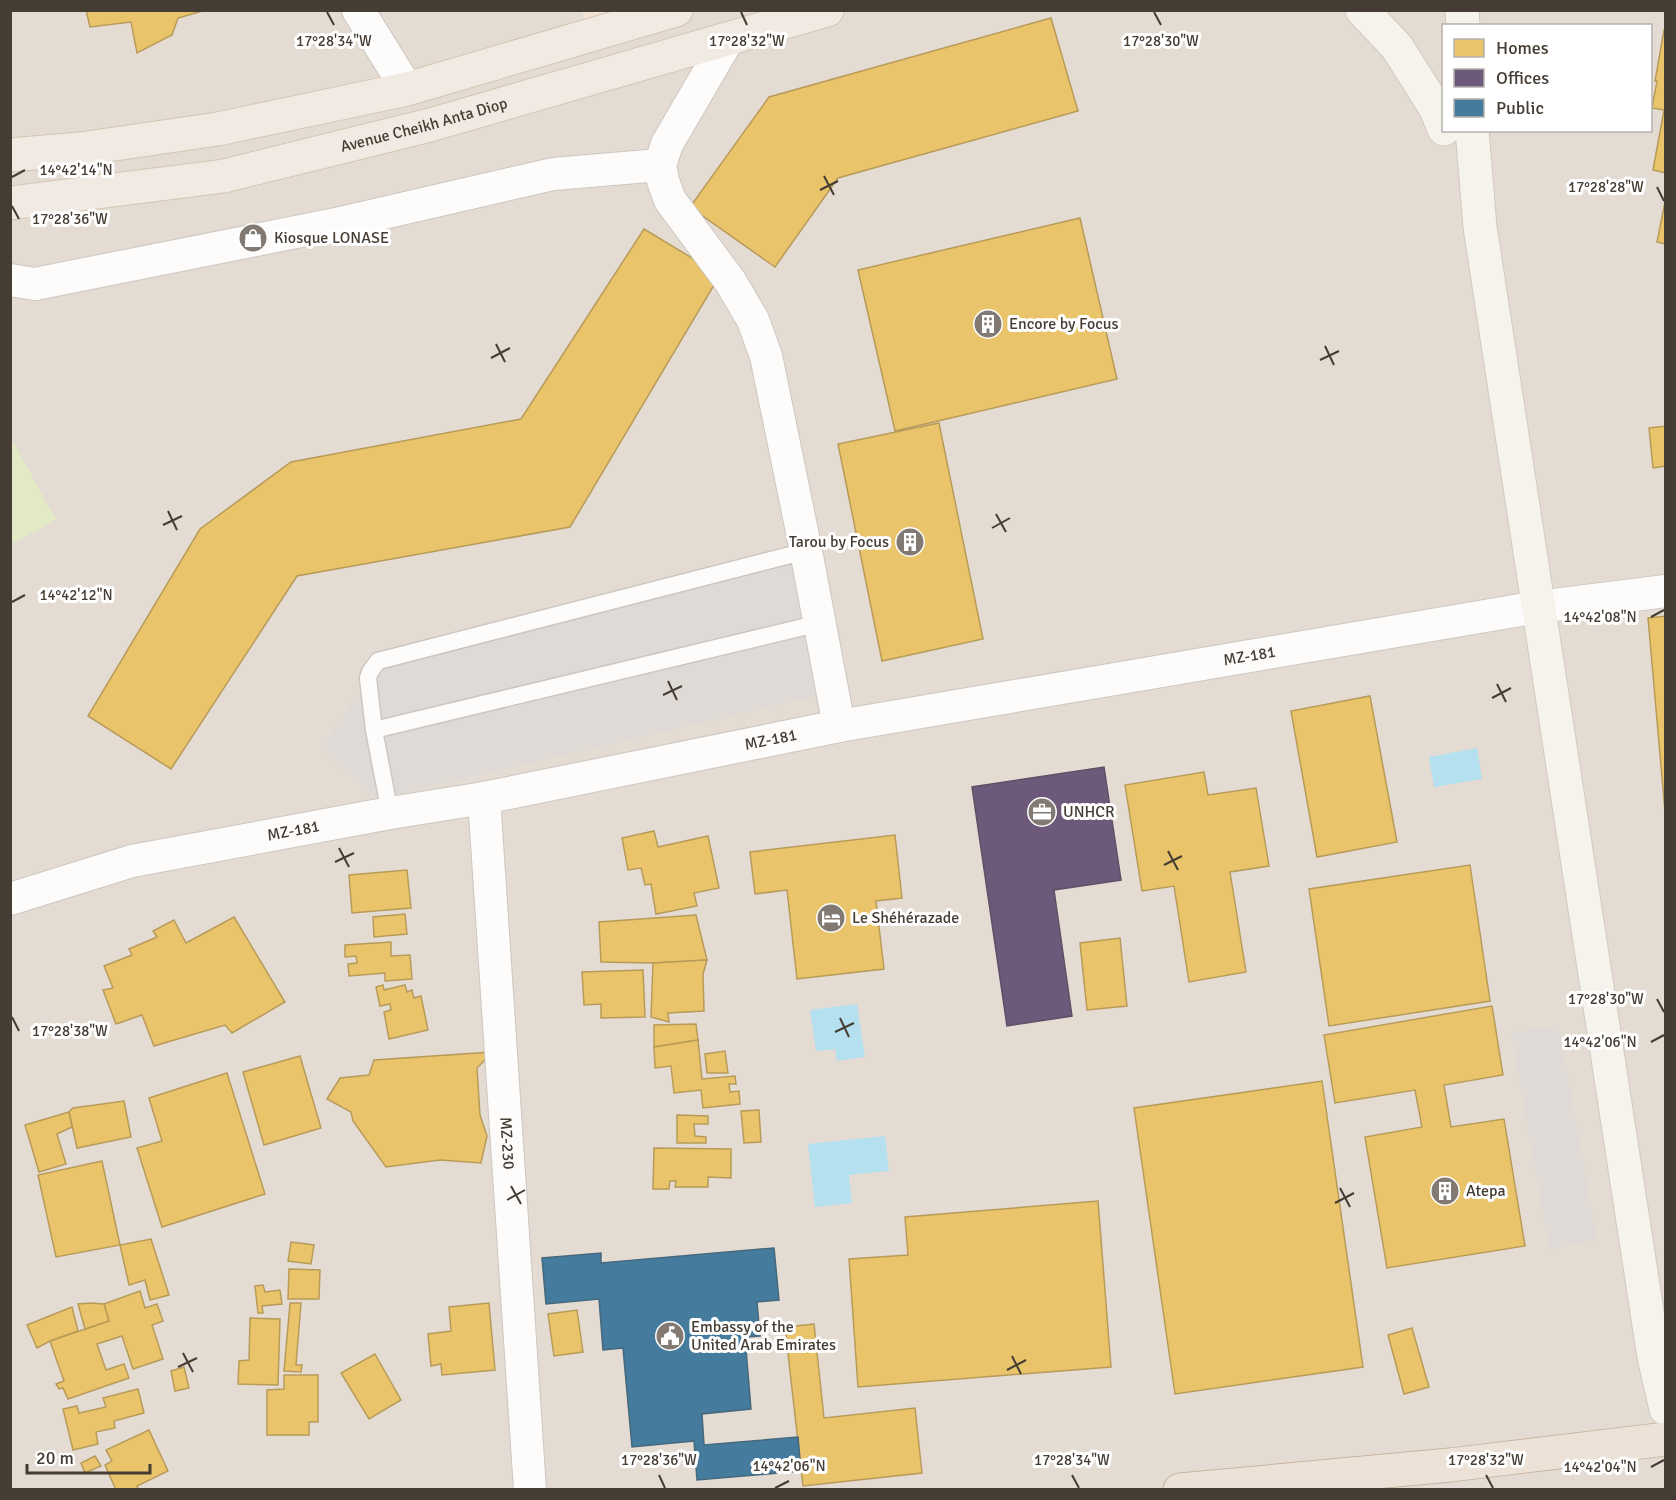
<svg xmlns="http://www.w3.org/2000/svg" width="1676" height="1500" viewBox="0 0 1676 1500" font-family="Signika,sans-serif">
  <rect width="100%" height="100%" fill="#f0ebe6"/>
  <!-- residential -->
  <path fill="#e4dcd3" fill-rule="evenodd" d="M11,11H1665V1489H11ZM1444,26H1650V130H1444Z"/>
  <!-- commercial -->
  <polygon fill="#f3e4d8" points="582,10 647,11 587,30"/>
  <!-- green -->
  <polygon fill="#e1eac4" points="10,436 56,520 11,544 10,544"/>
  <!-- parking -->
  <g fill="#dfdad6">
    <polygon points="800,559 825,694 378,799 320,749 382,659"/>
    <polygon points="1559,1025 1597,1240 1549,1249 1511,1033"/>
  </g>
  <!-- water -->
  <g fill="#b4e0ef">
    <polygon points="1477,748 1482,779 1434,787 1429,757"/>
    <polygon points="857,1004 865,1057 837,1061 835,1049 816,1051 810,1010"/>
    <polygon points="885,1136 889,1171 849,1175 852,1203 815,1207 808,1144"/>
  </g>
  <!-- homes -->
  <g fill="#e9c46a" stroke="#b89b5a" stroke-width="1.5">
    <polygon points="86,10 206,10 178,18 172,35 137,53 131,22 90,27"/>
    <polygon points="1051,18 1078,111 838,178 775,267 690,207 769,97"/>
    <polygon points="1664,30 1666,30 1666,173 1653,170 1664,110 1652,108 1657,81 1655,81"/>
    <polygon points="1666,197 1666,244 1657,242"/>
    <polygon points="1080,218 1117,379 895,431 858,270"/>
    <polygon points="644,229 720,275 570,527 297,576 171,769 88,716 200,529 291,462 521,419"/>
    <polygon points="939,423 983,639 882,661 838,444"/>
    <polygon points="1666,426 1666,466 1653,468 1649,428"/>
    <polygon points="1666,616 1666,823 1648,618"/>
    <polygon points="1370,696 1397,842 1317,857 1291,711"/>
    <polygon points="1204,772 1208,795 1256,788 1269,866 1230,872 1246,972 1189,982 1174,886 1142,891 1125,785"/>
    <polygon points="654,831 658,847 708,836 719,888 694,893 697,906 656,914 651,884 645,885 641,868 628,870 622,838"/>
    <polygon points="895,835 902,898 876,901 884,969 797,979 787,890 755,894 750,852"/>
    <polygon points="1470,865 1490,1001 1329,1026 1309,889"/>
    <polygon points="407,870 411,908 352,913 349,875"/>
    <polygon points="405,914 407,934 374,937 373,917"/>
    <polygon points="696,915 707,960 653,963 601,962 599,922"/>
    <polygon points="234,917 285,1002 232,1033 225,1025 154,1046 142,1015 116,1024 103,990 113,988 104,966 132,955 129,949 157,937 153,931 174,920 186,943"/>
    <polygon points="1120,938 1127,1006 1087,1010 1080,943"/>
    <polygon points="391,942 391,956 410,955 412,979 385,981 385,973 349,976 348,964 357,963 356,956 345,957 345,945"/>
    <polygon points="707,960 703,974 704,1011 668,1013 669,1022 651,1017 653,963"/>
    <polygon points="643,970 645,1017 601,1018 601,1004 584,1005 582,972"/>
    <polygon points="383,985 384,990 405,985 407,992 412,990 414,998 421,996 428,1030 389,1039 384,1012 391,1010 390,1004 380,1006 376,987"/>
    <polygon points="1492,1006 1503,1075 1444,1085 1451,1127 1504,1119 1525,1246 1387,1268 1365,1137 1422,1127 1415,1090 1335,1103 1324,1035"/>
    <polygon points="696,1024 698,1040 654,1047 654,1025"/>
    <polygon points="698,1040 702,1079 735,1076 736,1084 729,1084 730,1092 739,1091 740,1104 703,1108 701,1090 674,1093 671,1066 655,1068 654,1047"/>
    <polygon points="725,1051 728,1073 707,1073 705,1054"/>
    <polygon points="493,1052 477,1068 480,1115 487,1136 481,1163 440,1160 386,1167 353,1121 351,1112 327,1099 340,1078 369,1075 374,1060"/>
    <polygon points="300,1056 321,1128 264,1145 243,1072"/>
    <polygon points="227,1073 265,1194 162,1227 137,1148 162,1141 149,1098"/>
    <polygon points="1322,1081 1363,1367 1175,1394 1134,1108"/>
    <polygon points="124,1101 131,1137 77,1148 69,1112 73,1108"/>
    <polygon points="759,1110 761,1142 744,1143 741,1111"/>
    <polygon points="69,1112 72,1127 57,1134 66,1164 39,1172 25,1125"/>
    <polygon points="677,1115 708,1116 708,1124 694,1124 695,1136 706,1137 706,1143 677,1143"/>
    <polygon points="654,1148 731,1149 731,1178 708,1177 708,1187 675,1187 676,1181 670,1181 669,1189 653,1189"/>
    <polygon points="102,1161 120,1245 56,1257 38,1175"/>
    <polygon points="1098,1201 1111,1367 858,1387 849,1259 908,1255 905,1217"/>
    <polygon points="151,1239 169,1295 150,1300 145,1280 129,1285 120,1245"/>
    <polygon points="291,1242 314,1245 311,1264 288,1261"/>
    <polygon points="289,1269 320,1270 319,1299 288,1299"/>
    <polygon points="263,1285 265,1292 280,1290 282,1304 262,1306 263,1313 258,1313 255,1286"/>
    <polygon points="140,1291 145,1308 157,1304 163,1321 152,1325 163,1359 133,1369 122,1336 97,1344 106,1370 124,1364 129,1378 68,1399 63,1388 59,1389 56,1384 64,1381 50,1341 109,1321 104,1304"/>
    <polygon points="91,1303 104,1304 109,1321 85,1329 78,1304"/>
    <polygon points="290,1303 301,1303 296,1365 302,1365 301,1372 284,1371"/>
    <polygon points="489,1303 495,1370 442,1375 441,1364 431,1366 428,1334 451,1331 449,1307"/>
    <polygon points="72,1307 78,1331 50,1341 37,1348 27,1325"/>
    <polygon points="577,1310 583,1352 554,1356 548,1314"/>
    <polygon points="250,1318 280,1319 278,1385 238,1384 239,1361 249,1360"/>
    <polygon points="814,1324 824,1418 915,1408 922,1473 803,1486 785,1327"/>
    <polygon points="1412,1328 1429,1387 1404,1394 1388,1335"/>
    <polygon points="375,1354 401,1400 369,1419 341,1373"/>
    <polygon points="184,1367 189,1388 175,1391 171,1371"/>
    <polygon points="284,1375 318,1375 318,1422 309,1422 309,1435 267,1435 267,1390 284,1389"/>
    <polygon points="138,1389 144,1413 114,1421 115,1428 96,1432 98,1444 73,1450 63,1409 77,1406 79,1413 106,1407 103,1398"/>
    <polygon points="149,1430 168,1471 137,1486 139,1490 116,1490 105,1465 112,1461 106,1450"/>
    <polygon points="95,1456 101,1466 85,1473 81,1463"/>
  </g>
  <!-- offices -->
  <polygon fill="#6d597a" stroke="#615065" stroke-width="1.5" points="1104,767 1121,880 1054,890 1072,1016 1007,1026 972,787"/>
  <!-- public -->
  <polygon fill="#457b9d" stroke="#45687d" stroke-width="1.5" points="774,1248 779,1300 757,1302 760,1336 745,1337 751,1409 702,1414 704,1445 798,1437 801,1471 697,1480 694,1441 632,1447 623,1348 603,1350 599,1299 546,1304 542,1258 601,1253 601,1263"/>
  <g fill="none" stroke-linecap="round" stroke-linejoin="round">
    <!-- lane casing -->
    <g stroke="#ccc7c2" stroke-width="19">
      <g id="lane">
        <polyline points="374,730 820,623"/>
        <polyline points="390,813 374,730 368,678 370,672 378,661 806,551"/>
      </g>
    </g>
    <!-- street casing -->
    <g stroke="#ccc7c2" stroke-width="34">
      <g id="street">
        <polyline points="358,10 407,89"/>
        <polyline points="660,165 663,181 670,200 730,281 753,320 766,356 806,551 839,726"/>
        <polyline points="10,280 35,284 336,224 553,174 660,165 667,144 727,41"/>
        <path id="s1" d="M484,798L530,1490"/>
        <path id="s2" d="M10,899L132,861L390,813L484,798L839,726L1538,607L1666,591"/>
      </g>
    </g>
    <!-- secondary casing -->
    <g stroke="#d1c9be" stroke-width="35">
      <g id="secondary">
        <polyline points="1362,10 1397,47 1436,109 1444,129"/>
        <polyline points="1462,10 1463,26"/>
        <polyline points="1472,130 1480,227 1654,1357 1666,1409"/>
      </g>
    </g>
    <!-- primary casing -->
    <g stroke="#d3c5b3" stroke-width="35">
      <g id="primary">
        <polyline points="10,155 80,149 218,129 407,89 676,10"/>
        <path id="s3" d="M10,203L224,176L430,125L827,10"/>
      </g>
    </g>
    <!-- highway casing -->
    <g stroke="#c9b5a0" stroke-width="35">
      <polyline id="highway" points="1180,1490 1450,1465 1666,1439"/>
    </g>
    <!-- lane -->
    <use href="#lane" stroke="#fdfcfb" stroke-width="16"/>
    <!-- street -->
    <use href="#street" stroke="#fdfcfb" stroke-width="32"/>
    <!-- secondary -->
    <use href="#secondary" stroke="#f6f3ed" stroke-width="33"/>
    <!-- primary -->
    <use href="#primary" stroke="#f1eae2" stroke-width="33"/>
    <!-- highway -->
    <use href="#highway" stroke="#ece2d7" stroke-width="33"/>
  </g>
  <!-- ticks -->
  <path fill="none" stroke="#453c33" stroke-width="2" d="M327,12L334,25M741,12L747,25M1154,12L1161,25M824,176L834,195M12,177L25,170M1657,187L1664,201M820,190L838,181M12,206L19,219M496,344L505,362M1325,346L1334,365M491,358L510,348M1320,360L1339,351M168,511L177,530M996,514L1006,532M163,525L182,516M992,528L1010,518M12,602L25,595M1651,617L1664,610M668,681L677,700M1497,684L1506,702M663,695L682,686M1492,698L1511,688M339,848L349,867M1168,851L1178,870M335,862L354,853M1164,865L1182,856M1657,999L1664,1012M12,1017L19,1031M840,1018L849,1037M835,1032L854,1023M1651,1042L1664,1035M511,1186L521,1204M1340,1188L1350,1207M507,1200L525,1190M1335,1203L1354,1193M183,1353L193,1372M1012,1356L1021,1374M178,1367L197,1358M1007,1370L1026,1360M1651,1467L1664,1460M659,1475L665,1488M1072,1475L1079,1488M1486,1475L1493,1488M775,1488L789,1481"/>
  <!-- icons -->
  <defs>
    <g id="shop-disc" transform="scale(1.5)"><circle r="9.5" fill="#817972" stroke="#fff"/><path d="M-5-2.5h2.3a2.7 3.5 0 0 1 5.4 0H5L5.5 6h-11ZM-1.5-2.5h3a1.5 2.3 0 0 0-3 0Z" fill="#fff"/></g>
    <g id="building-disc" transform="scale(1.5)"><circle r="9.5" fill="#817972" stroke="#fff"/><path d="M-4-6H4V6H1V3H-1V6H-4ZM-2.5-4.3h1.7v1.8h-1.7ZM.8-4.3h1.7v1.8H.8ZM-2.5-1h1.7V.8h-1.7ZM.8-1h1.7V.8H.8Z" fill="#fff"/></g>
    <g id="office-disc" transform="scale(1.5)"><circle r="9.5" fill="#817972" stroke="#fff"/><path d="M-6-3h4V-5.5h4V-3h4V5H-6ZM-1-4.5V-3h2v-1.5ZM-6 0V1H6V0Z" fill="#fff"/></g>
    <g id="hotel-disc" transform="scale(1.5)"><circle r="9.5" fill="#817972" stroke="#fff"/><path d="M-6-4.5h1.5V1H6V5H4.5V3h-9V5H-6ZM-4 0a1.8 1.8 0 1 1 3.6 0ZM.5 0V-2.5h3Q6-2.5 6 0Z" fill="#fff"/></g>
    <g id="civic-disc" transform="scale(1.5)"><circle r="9.5" fill="#817972" stroke="#fff"/><path d="M-.6-6.5H3V-4.5H.6V-3L4-1V1h2V6H-6V1h2V-1L-.6-3ZM-1.2 2.5V6h2.4V2.5Z" fill="#fff"/></g>
  </defs>
  <g fill-rule="evenodd">
    <use href="#shop-disc" x="253" y="238"/>
    <use href="#building-disc" x="988" y="324"/>
    <use href="#building-disc" x="910" y="542"/>
    <use href="#office-disc" x="1042" y="812"/>
    <use href="#hotel-disc" x="831" y="918"/>
    <use href="#building-disc" x="1445" y="1191"/>
    <use href="#civic-disc" x="670" y="1336"/>
  </g>
  <g text-anchor="middle" dominant-baseline="central" stroke-width="6" stroke-linejoin="round" paint-order="stroke">
    <!-- street labels -->
    <g font-size="16" fill="#453c33" stroke="#fff">
      <text stroke="none"><textPath href="#s3" startOffset="422">Avenue Cheikh Anta Diop</textPath></text>
      <text stroke="none"><textPath href="#s2" startOffset="1264">MZ-181</textPath></text>
      <text stroke="none"><textPath href="#s2" startOffset="778">MZ-181</textPath></text>
      <text stroke="none"><textPath href="#s2" startOffset="292">MZ-181</textPath></text>
      <text stroke="none"><textPath href="#s1" startOffset="346">MZ-230</textPath></text>
    </g>
    <!-- poi labels -->
    <g font-size="16" fill="#453c33" stroke="#fff" text-anchor="start">
      <text x="274" y="238">Kiosque LONASE</text>
      <text x="1009" y="324">Encore by Focus</text>
      <text x="889" y="542" text-anchor="end">Tarou by Focus</text>
      <text x="1063" y="812">UNHCR</text>
      <text x="852" y="918">Le Shéhérazade</text>
      <text x="1466" y="1191">Atepa</text>
      <text x="691" y="1327">Embassy of the<tspan x="691" dy="18">United Arab Emirates</tspan></text>
    </g>
  </g>
  <g font-size="15" text-anchor="middle" fill="#453c33" stroke="#fff" stroke-width="6" stroke-linejoin="round" paint-order="stroke">
    <text x="334" y="46">17°28'34"W</text>
    <text x="747" y="46">17°28'32"W</text>
    <text x="1161" y="46">17°28'30"W</text>
    <text x="76" y="175">14°42'14"N</text>
    <text x="1606" y="192">17°28'28"W</text>
    <text x="70" y="224">17°28'36"W</text>
    <text x="76" y="600">14°42'12"N</text>
    <text x="1600" y="622">14°42'08"N</text>
    <text x="1606" y="1004">17°28'30"W</text>
    <text x="70" y="1036">17°28'38"W</text>
    <text x="1600" y="1047">14°42'06"N</text>
    <text x="659" y="1465">17°28'36"W</text>
    <text x="1072" y="1465">17°28'34"W</text>
    <text x="1486" y="1465">17°28'32"W</text>
    <text x="789" y="1471">14°42'06"N</text>
    <text x="1600" y="1472">14°42'04"N</text>
  </g>
  <!-- border -->
  <rect width="1676" height="1500" fill="none" stroke="#453c33" stroke-width="24"/>
  <!-- legend -->
  <rect x="1442" y="24" width="210" height="108" fill="#ffffff" stroke="#b5b1ad" stroke-width="1.5"/>
  <rect x="1454" y="39" width="30" height="18" fill="#e9c46a" stroke="#b5b1ad" stroke-width="1.5"/>
  <text x="1496" y="54" font-size="18" fill="#453c33">Homes</text>
  <rect x="1454" y="69" width="30" height="18" fill="#6d597a" stroke="#b5b1ad" stroke-width="1.5"/>
  <text x="1496" y="84" font-size="18" fill="#453c33">Offices</text>
  <rect x="1454" y="99" width="30" height="18" fill="#457b9d" stroke="#b5b1ad" stroke-width="1.5"/>
  <text x="1496" y="114" font-size="18" fill="#453c33">Public</text>
  <!-- scale -->
  <path d="M27 1464v9h123v-9" fill="none" stroke="#453c33" stroke-width="3"/>
  <text x="36" y="1464" font-size="18" fill="#453c33" stroke="#ffffff" stroke-width="4.5" paint-order="stroke">20 m</text>
</svg>
